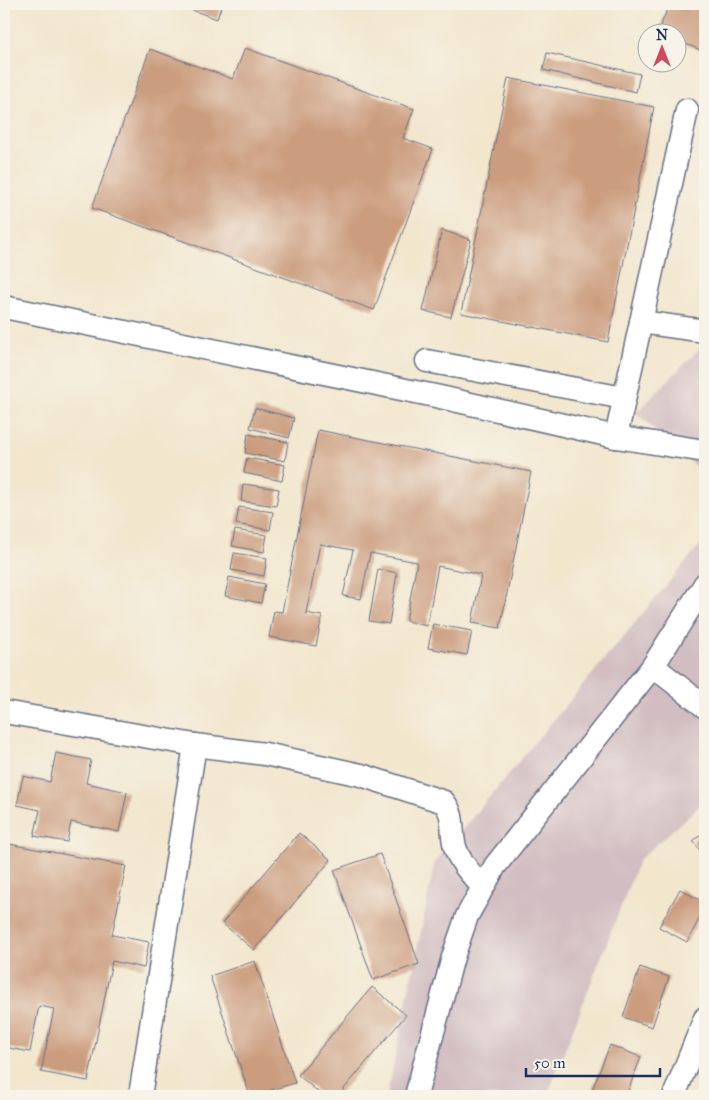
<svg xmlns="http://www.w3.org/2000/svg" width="709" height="1100" viewBox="0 0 709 1100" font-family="'IM FELL Great Primer',serif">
  <rect width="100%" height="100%" fill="#f7f3e8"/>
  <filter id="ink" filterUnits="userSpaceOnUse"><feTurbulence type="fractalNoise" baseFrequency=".02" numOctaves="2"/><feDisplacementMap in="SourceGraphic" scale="10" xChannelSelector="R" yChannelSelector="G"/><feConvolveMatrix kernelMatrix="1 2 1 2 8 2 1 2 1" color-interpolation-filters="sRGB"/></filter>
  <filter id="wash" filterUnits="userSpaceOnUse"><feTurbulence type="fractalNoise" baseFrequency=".0096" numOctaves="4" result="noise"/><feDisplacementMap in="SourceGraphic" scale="20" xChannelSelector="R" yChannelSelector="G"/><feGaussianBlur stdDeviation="1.12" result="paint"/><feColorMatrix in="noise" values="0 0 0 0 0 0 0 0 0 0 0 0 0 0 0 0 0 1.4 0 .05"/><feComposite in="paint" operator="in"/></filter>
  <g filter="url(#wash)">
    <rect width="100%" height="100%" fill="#f2e6cd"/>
    <!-- industrial -->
    <g fill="#d2bec2">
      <polygon points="705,343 705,475 636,413"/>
      <polygon points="705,539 705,801 639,860 547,1096 387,1096 435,862"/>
    </g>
    <g id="blocks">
      <!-- building -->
      <g fill="#cb9c7e">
        <polygon points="175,4 222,4 217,19"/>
        <polygon points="658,4 705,4 705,52 676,40 676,32 658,31 668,8"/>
        <polygon points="245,48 414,109 403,138 433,149 374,310 92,208 150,49 233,79"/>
        <polygon points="547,53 640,74 636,92 543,70"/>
        <polygon points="508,78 654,107 608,342 461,313"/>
        <polygon points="442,230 471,240 451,317 423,311"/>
        <polygon points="255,408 294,418 289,438 250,428"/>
        <polygon points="318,430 531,472 500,628 472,623 481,575 438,566 427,626 406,621 417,562 370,553 361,599 343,596 353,550 320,544 306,613 322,616 316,646 269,637 274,611 282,612"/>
        <polygon points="248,434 288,442 285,461 245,453"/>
        <polygon points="247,458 285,465 282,481 244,473"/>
        <polygon points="243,484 279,489 276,506 241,501"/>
        <polygon points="239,507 273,512 270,530 236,524"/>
        <polygon points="235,530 267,535 264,552 232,546"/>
        <polygon points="234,553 267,558 264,576 231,570"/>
        <polygon points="378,569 397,573 389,624 369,621"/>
        <polygon points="229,577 265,584 261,603 225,596"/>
        <polygon points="433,624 472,631 467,655 428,648"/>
        <polygon points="56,753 91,760 86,783 127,792 119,832 71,822 67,842 34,836 40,810 17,805 23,776 50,782"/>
        <polygon points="299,833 331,860 254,950 222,923"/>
        <polygon points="703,833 705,834 705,857 693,841"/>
        <polygon points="4,843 126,866 112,935 149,942 144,968 112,961 88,1081 41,1072 54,1009 39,1006 30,1052 4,1047"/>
        <polygon points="380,854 419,964 373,980 334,870"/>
        <polygon points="680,889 705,903 705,908 687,942 659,927"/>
        <polygon points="255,961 295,1083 250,1096 210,976"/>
        <polygon points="640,967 669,977 652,1027 623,1017"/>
        <polygon points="372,987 406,1015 338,1096 323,1096 298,1075"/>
        <polygon points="610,1045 641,1057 626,1096 594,1096 590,1095"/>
      </g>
    </g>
  </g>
  <g filter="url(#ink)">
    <use href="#blocks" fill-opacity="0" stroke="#666f85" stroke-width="1"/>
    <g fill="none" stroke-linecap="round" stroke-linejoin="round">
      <!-- minor casing -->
      <g stroke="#666f85" stroke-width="25">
        <g id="minor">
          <polyline points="4,307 440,397 616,437 705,451"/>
          <polyline points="641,322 705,331"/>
          <polyline points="427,361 624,398"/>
          <polyline points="616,437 687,110"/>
          <polyline points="653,666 705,707"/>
          <path d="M4,712L195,745L265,754L361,775L444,802C456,817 450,830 455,847C460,863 472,875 483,887"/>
          <polyline points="140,1096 195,745"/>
          <polyline points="416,1096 453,957 467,916 495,866 653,666 705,584"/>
          <polyline points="674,1096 705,1018"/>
        </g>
      </g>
      <!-- minor -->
      <use href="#minor" stroke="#fff" stroke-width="22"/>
    </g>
  </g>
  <!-- margin -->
  <rect width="709" height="1100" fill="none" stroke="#f7f3e8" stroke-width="20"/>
  <!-- north arrow -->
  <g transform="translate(662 48)"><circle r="24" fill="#f7f3e8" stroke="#9fa5b1"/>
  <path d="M0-4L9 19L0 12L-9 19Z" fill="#d1495b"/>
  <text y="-8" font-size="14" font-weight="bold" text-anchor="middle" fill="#1b2f5e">N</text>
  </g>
  <!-- scale -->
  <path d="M526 1068v8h134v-8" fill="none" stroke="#1b2f5e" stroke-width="2.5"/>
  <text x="534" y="1068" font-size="15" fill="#1b2f5e" stroke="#f7f3e8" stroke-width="4" paint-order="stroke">50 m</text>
</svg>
